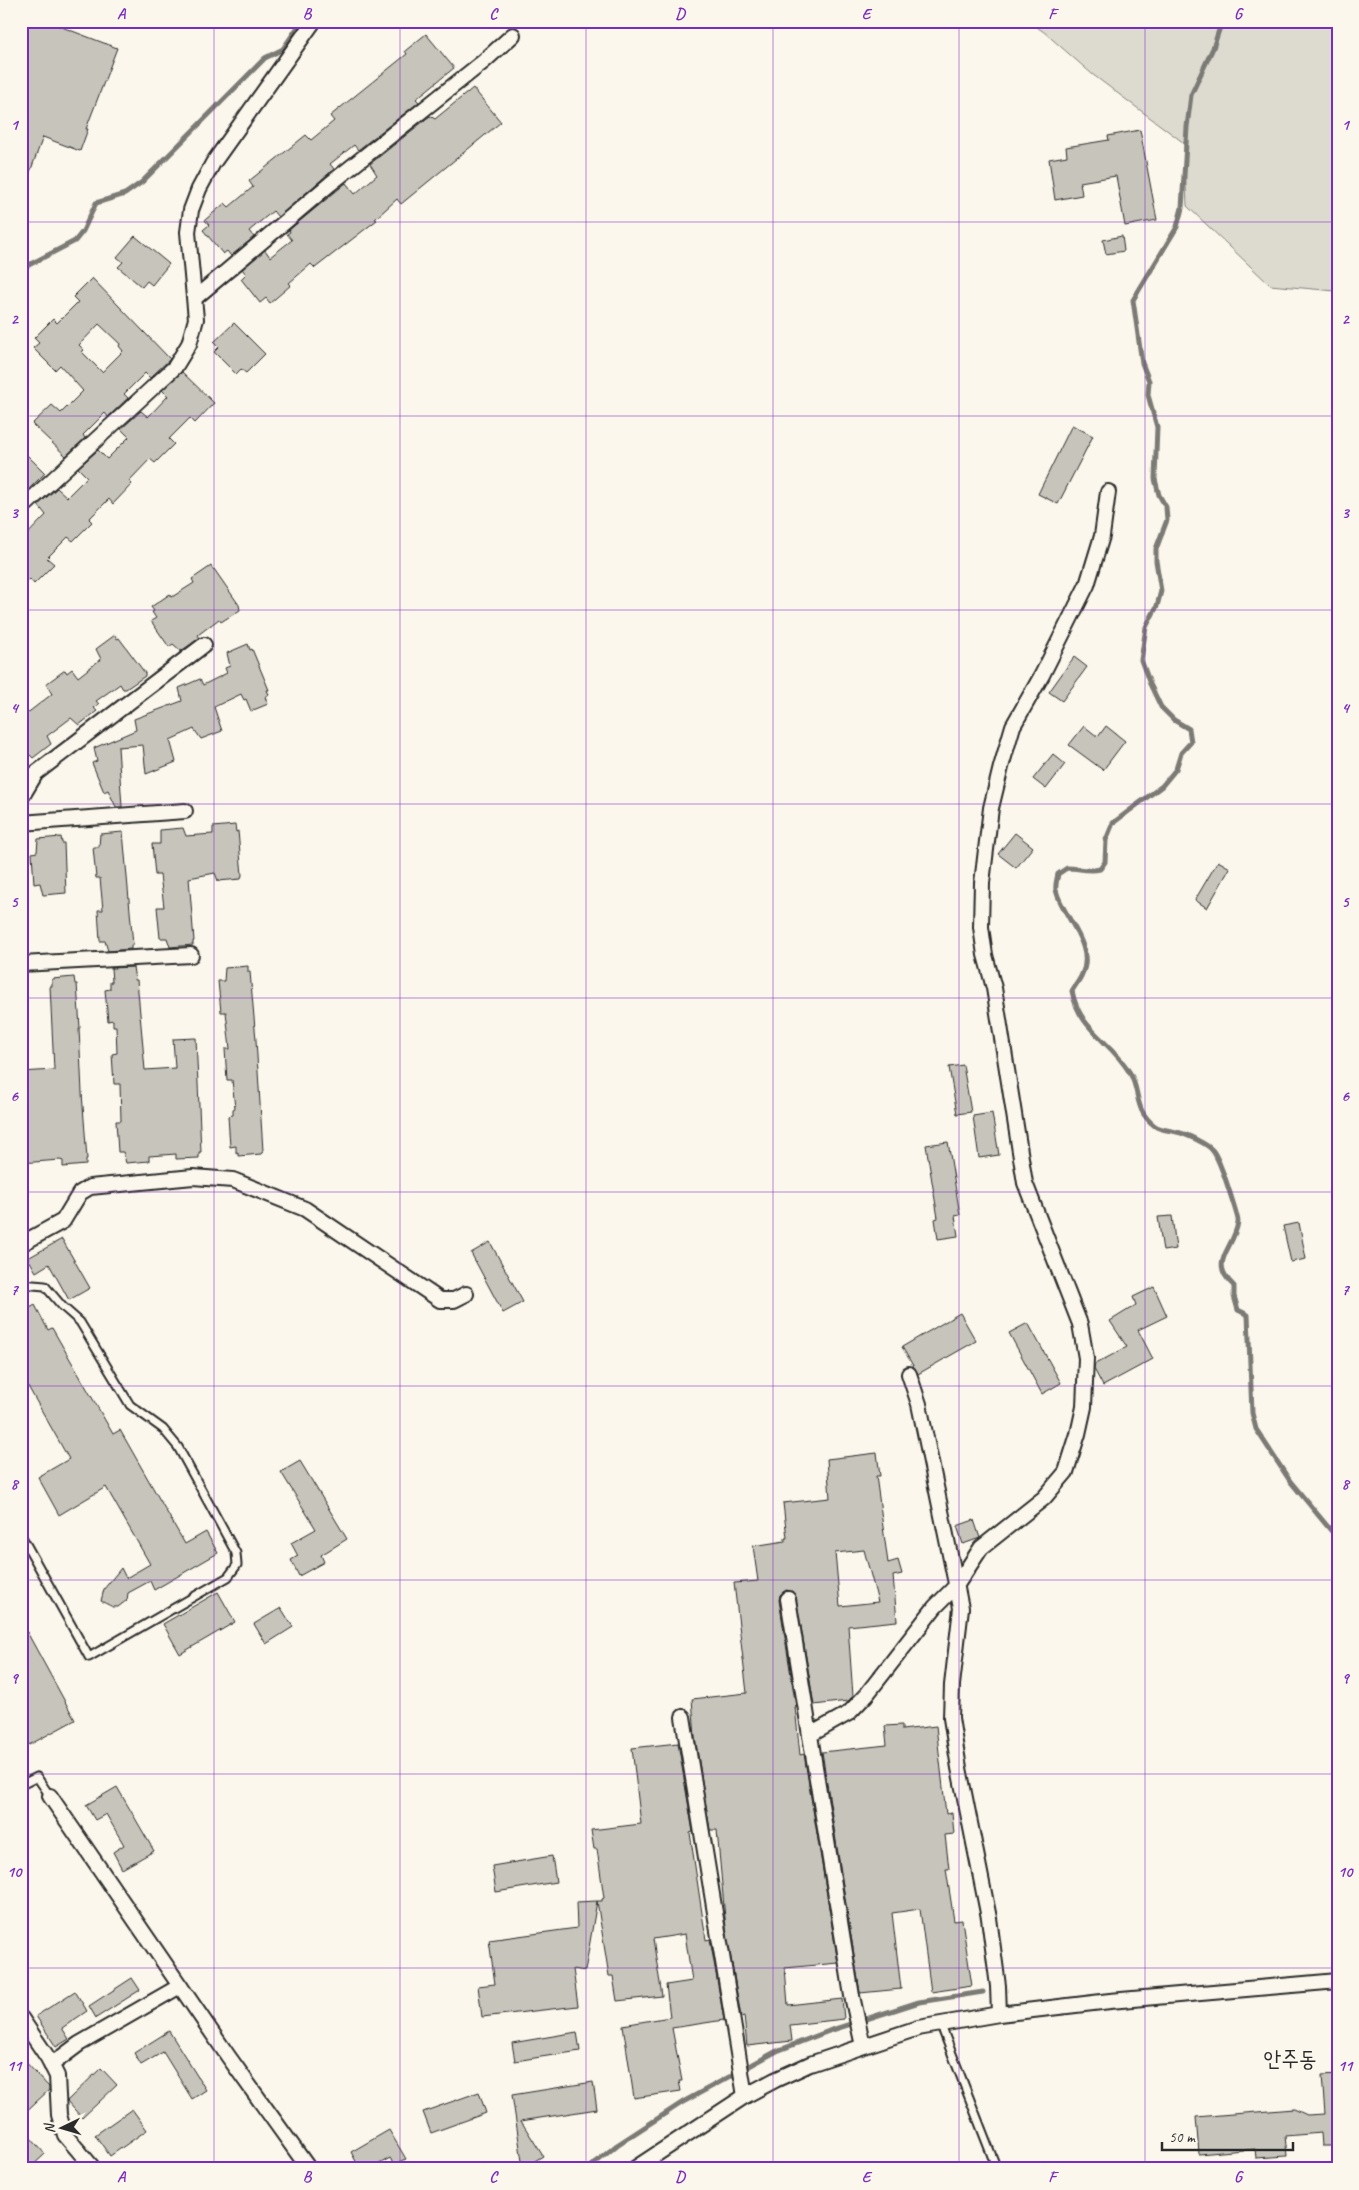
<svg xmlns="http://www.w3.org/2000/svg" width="1359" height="2190" viewBox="0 0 1359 2190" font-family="Caveat,'Poor Story',sans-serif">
  <rect width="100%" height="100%" fill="#fbf7ec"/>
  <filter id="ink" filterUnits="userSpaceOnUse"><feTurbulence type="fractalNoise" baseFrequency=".02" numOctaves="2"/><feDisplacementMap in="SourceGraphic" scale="10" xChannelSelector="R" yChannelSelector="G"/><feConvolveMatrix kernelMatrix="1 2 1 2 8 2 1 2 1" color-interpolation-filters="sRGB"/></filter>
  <g filter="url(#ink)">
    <!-- green -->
    <polygon fill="#dddad0" stroke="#84827e" points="1028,21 1338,21 1338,295 1335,291 1270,285 1187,206 1184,143 1092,74 1044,32"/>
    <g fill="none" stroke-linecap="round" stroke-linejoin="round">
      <!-- stream -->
      <g stroke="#7b7a75" stroke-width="5">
        <path d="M1222,21L1213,48L1191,95L1187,127L1182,208L1177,227L1133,300L1142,363L1149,381L1148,395L1157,427L1155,479L1159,495L1166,507L1167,520L1156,549V561L1161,591L1157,606L1146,627L1141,660L1150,684L1161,707L1174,720L1189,729L1191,742L1181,753L1176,769L1162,786L1113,823L1106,840L1105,862L1100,869C1089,872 1079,868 1067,868L1058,874C1057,879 1055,885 1056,890C1062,916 1096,946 1082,974C1080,980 1075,985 1072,991C1080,1032 1110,1039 1130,1073C1141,1093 1133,1109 1155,1126C1160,1130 1170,1130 1177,1132C1186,1134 1208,1144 1213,1151C1218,1158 1221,1168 1224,1175C1226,1181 1239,1219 1238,1222C1234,1250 1207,1261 1234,1286V1296L1238,1310L1248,1315L1252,1413L1256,1429L1290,1481L1338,1539"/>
        <polyline points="21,269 75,241 83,231 96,203 125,194 142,182 265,58 283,49 302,21"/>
        <polyline points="588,2169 617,2145 683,2102 777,2051 829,2031 919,2002 983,1992"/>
      </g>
    </g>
    <!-- building -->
    <g fill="#c7c4bc" stroke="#2b2b2b" fill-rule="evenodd">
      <polygon points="29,21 46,21 117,48 86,129 88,129 80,151 43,137 23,191 21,191 21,42"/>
      <polygon points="426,34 454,68 416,99 419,102 358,150 354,145 330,164 334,169 278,217 273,211 249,231 254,237 231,256 227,251 223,254 203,230 209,225 205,220 225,203 229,207 253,187 249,181 306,135 311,140 334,121 330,116 407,54 405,51"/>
      <polygon points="473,88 501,122 401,204 397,199 375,219 377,220 315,268 311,264 289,283 291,285 270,303 266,298 260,303 241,279 246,274 242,269 265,250 270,257 292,240 287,234 290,232 289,230 346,183 355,194 377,175 370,164 430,116 435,119"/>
      <polygon points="1140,130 1157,220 1125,226 1116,176 1080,182 1082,195 1055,200 1049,159 1067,156 1066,147 1109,140 1108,136"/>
      <polygon points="135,236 169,264 152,285 147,281 142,287 118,267 123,262 117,257"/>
      <polygon points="1122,236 1124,251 1106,254 1103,240"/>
      <path d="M92,278L170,359L150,378L145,373L124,394L128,398L108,417L105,413L83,435L85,438L66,456L32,424L52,405L61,413L83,391L60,365L55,370L33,348L39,343L34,338L53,319L57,323L78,302L73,297ZM99,324L120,344L119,346L123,351L102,372L82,352L84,350L79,345Z"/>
      <polygon points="234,323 265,354 246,373 241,369 236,374 214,352 219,347 214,342"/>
      <polygon points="182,372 214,403 195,423 190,418 169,439 174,444 155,463 150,459 129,481 132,484 113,504 109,499 89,519 92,522 73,541 68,537 47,558 54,564 34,584 30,579 21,588 21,541 46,515 38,505 57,488 67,497 87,477 78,468 98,450 107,459 129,437 121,429 141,411 148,417 168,396 162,390"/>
      <polygon points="1072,425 1093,436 1058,504 1038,494"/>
      <polygon points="21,449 45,473 26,492 21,487"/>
      <polygon points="211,566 213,570 214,569 239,605 240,610 221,622 219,619 198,635 200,638 181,651 173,644 169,647 151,621 156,618 152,612 154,611 151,607 170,594 172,597 194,583 192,579"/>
      <polygon points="115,635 117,639 119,638 145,673 145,676 126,689 123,689 120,684 96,701 99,704 94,708 97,711 79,725 71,718 47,736 51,744 33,758 30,755 28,756 21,747 21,718 52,694 46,684 65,670 67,673 72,669 78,677 101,659 96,649"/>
      <polygon points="248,644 250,650 252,649 269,690 267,690 269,695 265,697 268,704 251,711 246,699 244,700 241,694 214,707 222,731 201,739 194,729 170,740 176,762 146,774 143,745 118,747 122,807 116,807 108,790 104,792 92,763 97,761 94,748 136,730 134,719 182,701 179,688 200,679 203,685 227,673 225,668 230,666 227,653"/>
      <polygon points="1074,657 1087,667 1062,701 1049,692"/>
      <polygon points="1084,726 1098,737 1106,726 1125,741 1103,770 1069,745"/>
      <polygon points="1053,754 1065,764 1046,789 1033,779"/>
      <polygon points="235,825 236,832 238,831 242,875 241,879 218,881 215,873 189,878 194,941 193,941 193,945 170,947 167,938 160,938 157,907 164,907 160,875 155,875 152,844 160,844 160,830 183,828 186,836 213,834 213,827"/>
      <polygon points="123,832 133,945 131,945 131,949 108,951 105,941 100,941 98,910 103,910 100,878 96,878 93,847 99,847 100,834"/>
      <polygon points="1015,833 1033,847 1016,868 998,854"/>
      <polygon points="61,837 62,843 64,843 66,893 43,895 40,883 34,884 32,853 37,852 38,839"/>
      <polygon points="1218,861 1230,868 1207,908 1195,900"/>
      <polygon points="248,966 248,972 250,972 256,1040 263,1151 261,1154 238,1156 238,1152 236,1153 236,1146 230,1147 228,1116 233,1115 233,1109 235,1108 232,1080 227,1080 225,1049 230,1049 226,1012 221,1012 218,981 224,981 225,968"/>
      <polygon points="133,967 135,980 137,980 145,1070 175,1068 173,1039 196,1038 201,1152 199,1152 199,1158 176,1159 176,1154 149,1156 149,1161 126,1163 123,1152 118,1152 116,1121 121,1121 120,1084 114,1084 112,1054 117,1053 116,1026 113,1026 113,1020 108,1021 105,990 110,989 110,982 112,982 111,968"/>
      <polygon points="74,977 75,984 77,984 80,1028 79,1028 82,1093 87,1159 86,1159 86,1165 63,1167 63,1161 60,1160 21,1163 21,1072 54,1070 50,986 52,986 52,979"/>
      <polygon points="963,1065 971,1112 957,1114 949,1067"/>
      <polygon points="992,1113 999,1155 979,1158 973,1116"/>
      <polygon points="948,1142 960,1215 955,1216 958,1236 938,1239 935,1219 938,1218 926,1145"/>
      <polygon points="1172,1216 1176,1249 1163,1251 1158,1217"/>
      <polygon points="1299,1223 1306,1259 1291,1262 1283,1226"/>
      <polygon points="62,1239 90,1288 69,1300 49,1264 36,1272 28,1258"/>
      <polygon points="490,1242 523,1302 503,1313 471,1253"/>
      <polygon points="1154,1287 1167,1316 1138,1330 1153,1359 1103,1386 1094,1369 1095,1364 1127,1347 1110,1321 1136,1305 1133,1297"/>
      <polygon points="35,1305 48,1330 52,1328 113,1434 120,1430 185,1544 206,1532 218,1553 154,1590 150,1581 128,1593 127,1600 118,1607 113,1607 101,1601 104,1589 121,1568 126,1578 150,1564 106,1487 59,1515 38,1477 69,1459 21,1374 21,1313"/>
      <polygon points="960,1313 976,1341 918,1374 902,1347"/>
      <polygon points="1028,1323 1061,1383 1042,1394 1009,1333"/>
      <path d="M877,1453L880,1476H876L888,1563L898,1560L902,1574L893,1576L897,1621L848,1626L853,1696L848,1701L814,1705L796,1597L792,1591L786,1590L780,1595L779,1600L796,1707H795L800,1755L804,1754L838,1963L785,1968L788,2005L842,1999L844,2019L790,2025L792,2041L747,2046L744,2016L741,2017L726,1929L717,1830H710L695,1737L692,1699L747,1693L734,1583L758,1581L753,1546L785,1541V1538H787L783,1503L830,1498L827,1459ZM864,1550L878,1602L840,1606L835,1553Z"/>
      <polygon points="300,1461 347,1539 321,1555 324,1562 299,1576 291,1560 298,1556 291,1543 316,1529 281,1472"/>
      <polygon points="974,1520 980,1538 963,1544 957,1526"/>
      <polygon points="218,1592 235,1622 180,1654 163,1624"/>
      <polygon points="281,1608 293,1627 266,1644 254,1624"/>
      <polygon points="21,1621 75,1720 29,1745 21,1730"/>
      <polygon points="902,1725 902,1730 936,1726 946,1814 952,1813 954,1834 945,1835 949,1869 946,1869 954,1921 962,1920 972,1986 931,1992 920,1909 892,1913 901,1989 860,1993 822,1752 887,1745 885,1726"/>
      <polygon points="678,1743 693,1832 690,1833 706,1940 710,1939 724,2020 672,2028 682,2081 679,2081 681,2091 634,2098 623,2025 670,2017 666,1985 692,1981 685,1934 653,1939 662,1996 617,2001 613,1976 609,1976 597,1901 602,1901 602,1899 604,1898 597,1849 594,1849 591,1830 641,1824 632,1748"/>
      <polygon points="117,1787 154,1851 122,1869 113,1852 124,1845 106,1814 95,1820 86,1805"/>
      <polygon points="552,1856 556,1882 496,1892 492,1866"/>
      <polygon points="597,1901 585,1971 573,1969 578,2006 482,2017 478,1986 495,1984 489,1940 577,1928 576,1902"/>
      <polygon points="132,1978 140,1990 96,2018 89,2006"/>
      <polygon points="75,1991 87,2011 62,2028 69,2039 56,2047 36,2016"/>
      <polygon points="169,2031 206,2090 192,2099 163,2052 141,2065 134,2053"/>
      <polygon points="577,2032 580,2051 515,2061 512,2043"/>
      <polygon points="21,2057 49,2087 49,2090 21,2116"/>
      <polygon points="101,2068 117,2085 82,2118 67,2101"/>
      <polygon points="1338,2074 1338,2146 1322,2146 1321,2133 1285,2136 1287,2156 1256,2158 1255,2149 1199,2154 1196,2117 1294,2109 1307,2115 1325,2114 1322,2075"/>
      <polygon points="593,2082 597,2109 521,2121 543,2156 523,2168 512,2095"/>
      <polygon points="479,2092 486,2113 431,2133 423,2112"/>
      <polygon points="132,2109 147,2130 110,2156 95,2135"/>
      <polygon points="389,2130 406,2159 394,2165 390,2158 370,2169 360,2169 351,2152"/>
      <polygon points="29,2136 45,2154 29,2169 21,2169 21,2142"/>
    </g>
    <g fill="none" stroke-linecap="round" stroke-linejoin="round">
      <!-- service casing -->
      <g stroke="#2b2b2b" stroke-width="11">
        <g id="service">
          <polyline points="21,1284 45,1286 62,1306 80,1322 130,1405 163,1429 178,1447 236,1553 237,1565 228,1577 89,1657 21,1535"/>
          <polyline points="21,1785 37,1777 50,1796"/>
          <polyline points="940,2023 997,2169"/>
        </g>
      </g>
      <!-- minor casing -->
      <g stroke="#2b2b2b" stroke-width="18">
        <g id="minor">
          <polyline points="195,298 330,184 483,62 513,35"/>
          <polyline points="21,509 175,367 189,344 196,319 188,232 191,210 199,189 213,163 314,21"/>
          <polyline points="21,798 36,773 204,645"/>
          <polyline points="21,823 185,811"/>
          <polyline points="21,964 191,955"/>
          <polyline points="21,1244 63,1221 80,1193 90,1187 193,1177 233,1180 305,1209 440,1300 454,1300 466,1294"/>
          <polyline points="909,1374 919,1404 961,1608 952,1685 951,1718 959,1768 989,1918 998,1986 999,2014"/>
          <polyline points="788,1599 852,1996 863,2046"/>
          <polyline points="683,1717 745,2096"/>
          <polyline points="810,1735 849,1713 867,1694 935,1607 956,1586 981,1548 1044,1498 1066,1472 1078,1434 1084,1407 1086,1358 1080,1324 1025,1183 994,988 985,955 981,927 982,883 991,808 1001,767 1013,726 1042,675 1087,585 1102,536 1108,492"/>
          <polyline points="50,1796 228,2056 309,2169"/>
          <polyline points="21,2018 48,2058 57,2076 59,2115 65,2135 94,2169"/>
          <polyline points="51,2065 79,2044 180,1986"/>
          <polyline points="634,2169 745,2096 775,2080 810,2064 918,2028 999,2014 1110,2001 1338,1981"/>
        </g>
      </g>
      <!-- service -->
      <use href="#service" stroke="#fbf7ec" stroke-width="7"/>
      <!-- minor -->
      <use href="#minor" stroke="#fbf7ec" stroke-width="14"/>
    </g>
  </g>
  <!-- grid -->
  <path fill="none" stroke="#7b2cbf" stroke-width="1" stroke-opacity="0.55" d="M214,21V2169M400,21V2169M586,21V2169M773,21V2169M959,21V2169M1145,21V2169M21,222H1338M21,416H1338M21,610H1338M21,804H1338M21,998H1338M21,1192H1338M21,1386H1338M21,1580H1338M21,1774H1338M21,1968H1338"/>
  <g text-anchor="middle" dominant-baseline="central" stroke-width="4.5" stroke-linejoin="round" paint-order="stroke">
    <!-- quarter labels -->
    <g font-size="22" fill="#2b2b2b" stroke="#fbf7ec">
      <text x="1290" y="2059">안주동</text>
    </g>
  </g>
  <!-- margin -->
  <rect width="1359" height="2190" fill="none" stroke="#fbf7ec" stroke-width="55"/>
  <!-- north arrow -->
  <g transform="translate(62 2128) rotate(265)" stroke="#fbf7ec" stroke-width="4" paint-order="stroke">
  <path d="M0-4L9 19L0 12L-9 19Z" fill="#2b2b2b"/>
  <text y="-8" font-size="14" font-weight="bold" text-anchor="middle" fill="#2b2b2b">N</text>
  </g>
  <!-- scale -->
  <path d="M1162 2142v8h131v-8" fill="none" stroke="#2b2b2b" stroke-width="2.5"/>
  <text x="1169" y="2142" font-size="15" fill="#2b2b2b" stroke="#fbf7ec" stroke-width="4" paint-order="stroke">50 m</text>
  <rect x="28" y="28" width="1304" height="2134" fill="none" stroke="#7b2cbf" stroke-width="2"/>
  <g font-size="16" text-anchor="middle" font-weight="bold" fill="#7b2cbf">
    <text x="121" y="19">A</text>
    <text x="307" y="19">B</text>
    <text x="493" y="19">C</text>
    <text x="680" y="19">D</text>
    <text x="866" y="19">E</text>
    <text x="1052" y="19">F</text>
    <text x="1238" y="19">G</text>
    <text x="14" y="130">1</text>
    <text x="1345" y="130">1</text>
    <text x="14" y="324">2</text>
    <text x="1345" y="324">2</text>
    <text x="14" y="518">3</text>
    <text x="1345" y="518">3</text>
    <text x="14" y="713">4</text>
    <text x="1345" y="713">4</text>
    <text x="14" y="907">5</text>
    <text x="1345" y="907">5</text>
    <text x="14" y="1101">6</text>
    <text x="1345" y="1101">6</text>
    <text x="14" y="1295">7</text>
    <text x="1345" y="1295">7</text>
    <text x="14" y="1489">8</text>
    <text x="1345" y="1489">8</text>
    <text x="14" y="1683">9</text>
    <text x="1345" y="1683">9</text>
    <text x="14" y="1877">10</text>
    <text x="1345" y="1877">10</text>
    <text x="14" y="2071">11</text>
    <text x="1345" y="2071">11</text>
    <text x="121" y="2182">A</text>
    <text x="307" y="2182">B</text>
    <text x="493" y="2182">C</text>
    <text x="680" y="2182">D</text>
    <text x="866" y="2182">E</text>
    <text x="1052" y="2182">F</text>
    <text x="1238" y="2182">G</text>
  </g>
</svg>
